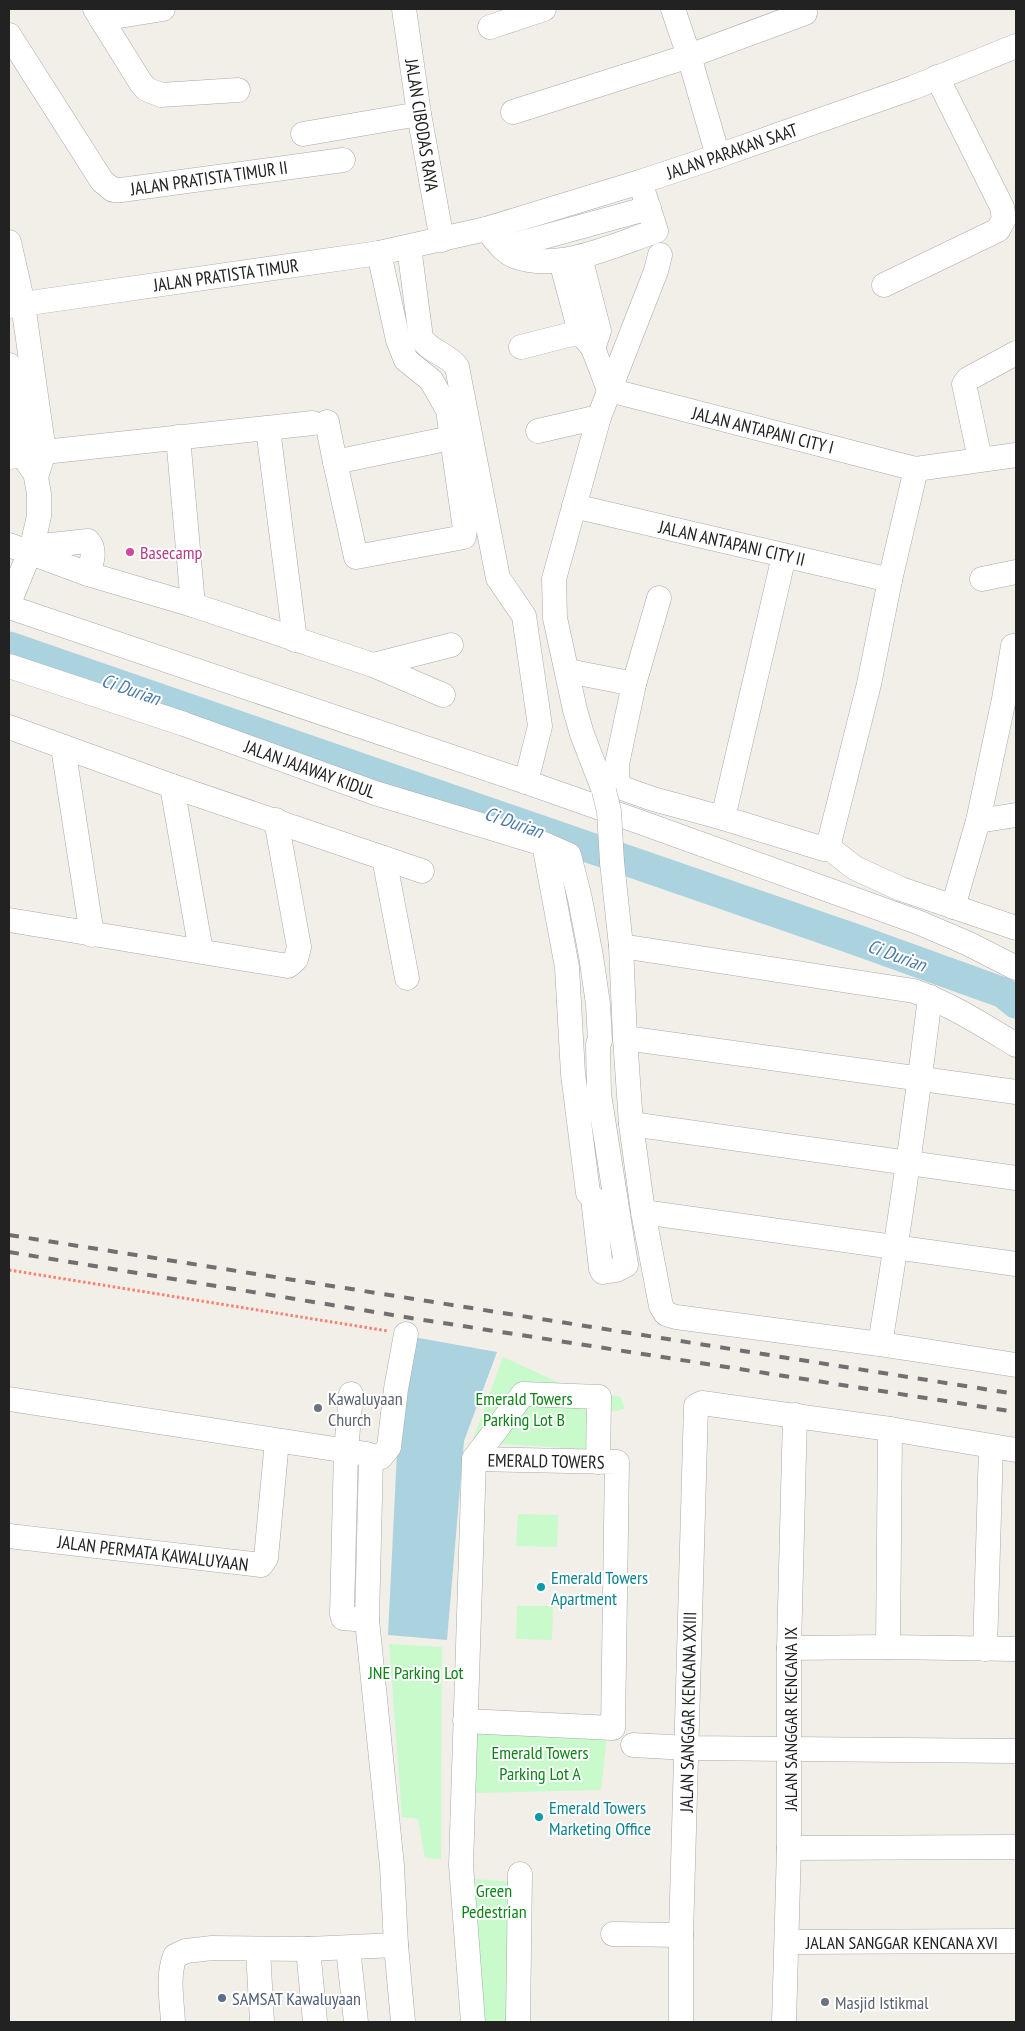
<svg xmlns="http://www.w3.org/2000/svg" width="1025" height="2031" viewBox="0 0 1025 2031" font-family="'PT Sans Narrow',sans-serif">
  <rect width="100%" height="100%" fill="#f2efe9"/>
  <!-- park -->
  <g fill="#c8facc">
    <polygon points="503,1357 560,1383 621,1397 625,1409 596,1415 596,1450 472,1442"/>
    <polygon points="518,1514 558,1515 557,1547 516,1546"/>
    <polygon points="517,1606 553,1606 552,1640 516,1639"/>
    <polygon points="389,1644 442,1647 441,1859 425,1858 418,1819 402,1817"/>
    <polygon points="477,1732 607,1735 601,1790 475,1793"/>
    <polygon points="474,1879 514,1882 512,2022 481,2022"/>
  </g>
  <!-- water -->
  <polygon fill="#aad3df" points="413,1337 497,1352 464,1441 447,1640 388,1635 402,1351"/>
  <g fill="none" stroke-linecap="round" stroke-linejoin="round">
    <!-- river -->
    <polyline stroke="#aad3df" stroke-width="31" points="9,647 854,939 1004,993 1016,1003"/>
    <!-- minor casing -->
    <g stroke="#a9a9a9" stroke-width="25">
      <g id="minor">
        <polyline points="95,9 141,83 146,89 161,95 238,90"/>
        <polyline points="404,9 419,114 442,240"/>
        <polyline points="673,9 689,56 718,156"/>
        <polyline points="101,19 163,9"/>
        <polyline points="490,27 544,9"/>
        <polyline points="9,35 102,181 113,190 121,190 343,160"/>
        <polyline points="513,112 689,56 805,13"/>
        <polyline points="303,134 419,114"/>
        <path d="M486,229C494,238 503,251 514,256C558,273 614,245 656,231L640,182"/>
        <polyline points="9,242 23,304 44,452 36,477 39,494 39,516 32,547 9,603"/>
        <path d="M409,247L421,338C430,352 448,354 457,367L498,578L524,616L540,726L526,782"/>
        <polyline points="503,248 649,208"/>
        <polyline points="580,257 599,331 593,348"/>
        <polyline points="561,261 580,332 593,348 609,390 916,469 1016,455"/>
        <polyline points="884,285 998,230 1004,219 1002,207 937,77"/>
        <polyline points="9,306 379,253 486,229 640,182 718,156 912,88 1016,46"/>
        <polyline points="521,347 580,332"/>
        <polyline points="9,365 23,455 32,469"/>
        <polyline points="327,422 335,462 451,438"/>
        <polyline points="268,429 295,640"/>
        <polyline points="538,431 599,417"/>
        <polyline points="178,437 193,605"/>
        <polyline points="9,457 44,452 313,423"/>
        <polyline points="980,459 964,384 968,379 1016,353"/>
        <polyline points="335,462 356,557 464,537 465,529 448,410 431,380 406,360 398,340 379,253"/>
        <polyline points="574,506 890,580"/>
        <polyline points="9,545 88,574 193,605 373,665 443,695"/>
        <path d="M32,547L88,541C97,551 91,563 88,574"/>
        <polyline points="982,579 1016,572"/>
        <polyline points="659,598 634,684 617,764 617,780 622,788 653,799 723,818 824,849 828,847 855,868 901,889 1016,928"/>
        <polyline points="9,607 526,782 640,822 920,923 969,944 1016,968"/>
        <polyline points="373,665 451,645"/>
        <polyline points="9,666 184,724 375,793 544,844 569,855 580,899 591,956 598,1004 600,1041 598,1044 599,1094 626,1265 616,1270 603,1272 601,1269 593,1198 588,1193 573,1074 567,967 544,844"/>
        <polyline points="568,671 634,684"/>
        <polyline points="9,727 172,786 422,871"/>
        <polyline points="63,747 92,935"/>
        <polyline points="172,786 201,951"/>
        <polyline points="604,791 582,734 575,710 555,618 554,579 599,417 656,271 660,255"/>
        <polyline points="723,818 784,556"/>
        <polyline points="978,821 1016,815"/>
        <polyline points="828,847 869,684 890,580 916,469"/>
        <polyline points="384,858 407,978"/>
        <polyline points="612,862 621,946 625,1038 631,1124 643,1212 661,1306 666,1314 676,1317 880,1344 1016,1365"/>
        <polyline points="953,907 978,821 1004,699 1013,646"/>
        <polyline points="9,920 288,966 296,959 299,947 276,820"/>
        <path d="M621,946L914,991C950,1004 983,1025 1016,1045"/>
        <polyline points="625,1038 1016,1092"/>
        <polyline points="631,1124 1016,1178"/>
        <polyline points="643,1212 1016,1264"/>
        <path d="M880,1344C899,1229 916,1113 930,997"/>
        <polyline points="351,1394 346,1451 342,1614 343,1618 367,1620"/>
        <polyline points="9,1399 367,1454 371,1456 367,1620 392,1866 396,1945 403,2022"/>
        <polyline points="371,1456 381,1457 389,1447 396,1389 406,1334"/>
        <polyline points="474,1459 523,1394 599,1397 598,1462"/>
        <polyline points="9,1536 261,1565 266,1558 277,1441"/>
        <polyline points="888,1647 890,1429"/>
        <polyline points="789,1648 888,1647 1016,1649"/>
        <polyline points="985,1649 991,1447"/>
        <polyline points="465,1721 613,1728 617,1462 474,1459 461,1865 473,2022"/>
        <polyline points="633,1745 688,1748 1016,1751"/>
        <polyline points="789,1848 1016,1847"/>
        <polyline points="613,1934 681,1935"/>
        <polyline points="787,1942 1016,1941"/>
        <polyline points="348,1948 356,2022"/>
        <polyline points="258,1950 262,2022"/>
        <path d="M173,2022C172,2001 167,1977 175,1956L186,1951L212,1948L308,1949"/>
        <polyline points="315,2022 308,1949 396,1945"/>
        <polyline points="518,2022 520,1874"/>
        <polyline points="681,2022 681,1935 696,1406 702,1403 890,1429 1016,1450"/>
        <polyline points="784,2022 789,1848 789,1648 795,1415"/>
      </g>
    </g>
    <!-- path -->
    <polyline stroke="#fa8072" stroke-width="3" stroke-dasharray="2.5 2.5" stroke-linecap="butt" points="9,1270 388,1331"/>
    <!-- minor -->
    <use href="#minor" stroke="#fff" stroke-width="24"/>
    <!-- rail -->
    <g stroke="#707070" stroke-width="4" stroke-dasharray="10 10" stroke-linecap="butt">
      <polyline points="9,1235 1016,1394"/>
      <polyline points="9,1252 411,1318 1016,1412"/>
    </g>
    <!-- minor-bridge casing -->
    <g stroke="#a9a9a9" stroke-width="25" stroke-linecap="butt">
      <polyline id="minor-bridge" points="604,791 609,811 612,862"/>
    </g>
    <!-- minor-bridge -->
    <use href="#minor-bridge" stroke="#fff" stroke-width="24"/>
  </g>
  <!-- markers -->
  <circle fill="#d1479c" stroke="#fff" stroke-width="2" cx="130" cy="552" r="5"/>
  <g fill="#6b7280" stroke="#fff" stroke-width="2">
    <circle cx="318" cy="1408" r="5"/>
    <circle cx="825" cy="2002" r="5"/>
  </g>
  <g fill="#0f9aa8" stroke="#fff" stroke-width="2">
    <circle cx="541" cy="1587" r="5"/>
    <circle cx="539" cy="1817" r="5"/>
  </g>
  <circle fill="#5c6f8a" stroke="#fff" stroke-width="2" cx="222" cy="1998" r="5"/>
  <g text-anchor="middle" dominant-baseline="central" stroke-width="4" stroke-linejoin="round" paint-order="stroke">
    <!-- street labels -->
    <g font-size="18" fill="#222" stroke="#fff">
      <text transform="translate(422 125) rotate(81)">JALAN CIBODAS RAYA</text>
      <text transform="translate(732 151) rotate(-19)">JALAN PARAKAN SAAT</text>
      <text transform="translate(209 178) rotate(-8)">JALAN PRATISTA TIMUR II</text>
      <text transform="translate(226 275) rotate(-8)">JALAN PRATISTA TIMUR</text>
      <text transform="translate(763 430) rotate(14)">JALAN ANTAPANI CITY I</text>
      <text transform="translate(732 543) rotate(13)">JALAN ANTAPANI CITY II</text>
      <text transform="translate(310 769) rotate(20)">JALAN JAJAWAY KIDUL</text>
      <text transform="translate(546 1461) rotate(1)">EMERALD TOWERS</text>
      <text transform="translate(153 1553) rotate(7)">JALAN PERMATA KAWALUYAAN</text>
      <text transform="translate(688 1712) rotate(-89)">JALAN SANGGAR KENCANA XXIII</text>
      <text transform="translate(790 1719) rotate(-90)">JALAN SANGGAR KENCANA IX</text>
      <text x="902" y="1942">JALAN SANGGAR KENCANA XVI</text>
    </g>
    <!-- hotel labels -->
    <g font-size="18" fill="#b23c85" stroke="#fff" text-anchor="start">
      <text x="140" y="552">Basecamp</text>
    </g>
    <!-- worship labels -->
    <g font-size="18" fill="#5b616d" stroke="#fff" text-anchor="start">
      <text x="328" y="1398">Kawaluyaan<tspan x="328" dy="21">Church</tspan></text>
      <text x="835" y="2002">Masjid Istikmal</text>
    </g>
    <!-- park labels -->
    <g font-size="18" fill="#0c8416" stroke="#fff">
      <text x="524" y="1398">Emerald Towers<tspan x="524" dy="21">Parking Lot B</tspan></text>
      <text x="416" y="1672">JNE Parking Lot</text>
      <text x="540" y="1752">Emerald Towers<tspan x="540" dy="21">Parking Lot A</tspan></text>
      <text x="494" y="1890">Green<tspan x="494" dy="21">Pedestrian</tspan></text>
    </g>
    <!-- culture labels -->
    <g font-size="18" fill="#0d838f" stroke="#fff" text-anchor="start">
      <text x="551" y="1577">Emerald Towers<tspan x="551" dy="21">Apartment</tspan></text>
      <text x="549" y="1807">Emerald Towers<tspan x="549" dy="21">Marketing Office</tspan></text>
    </g>
    <!-- service labels -->
    <g font-size="18" fill="#4e5e75" stroke="#fff" text-anchor="start">
      <text x="232" y="1998">SAMSAT Kawaluyaan</text>
    </g>
    <!-- water labels -->
    <g font-size="19" font-style="italic" fill="#4a7aab" stroke="#fff">
      <text transform="translate(131 689) rotate(19)">Ci Durian</text>
      <text transform="translate(514 822) rotate(19)">Ci Durian</text>
      <text transform="translate(897 955) rotate(20)">Ci Durian</text>
    </g>
  </g>
  <!-- border -->
  <rect width="1025" height="2031" fill="none" stroke="#222222" stroke-width="20"/>
</svg>
